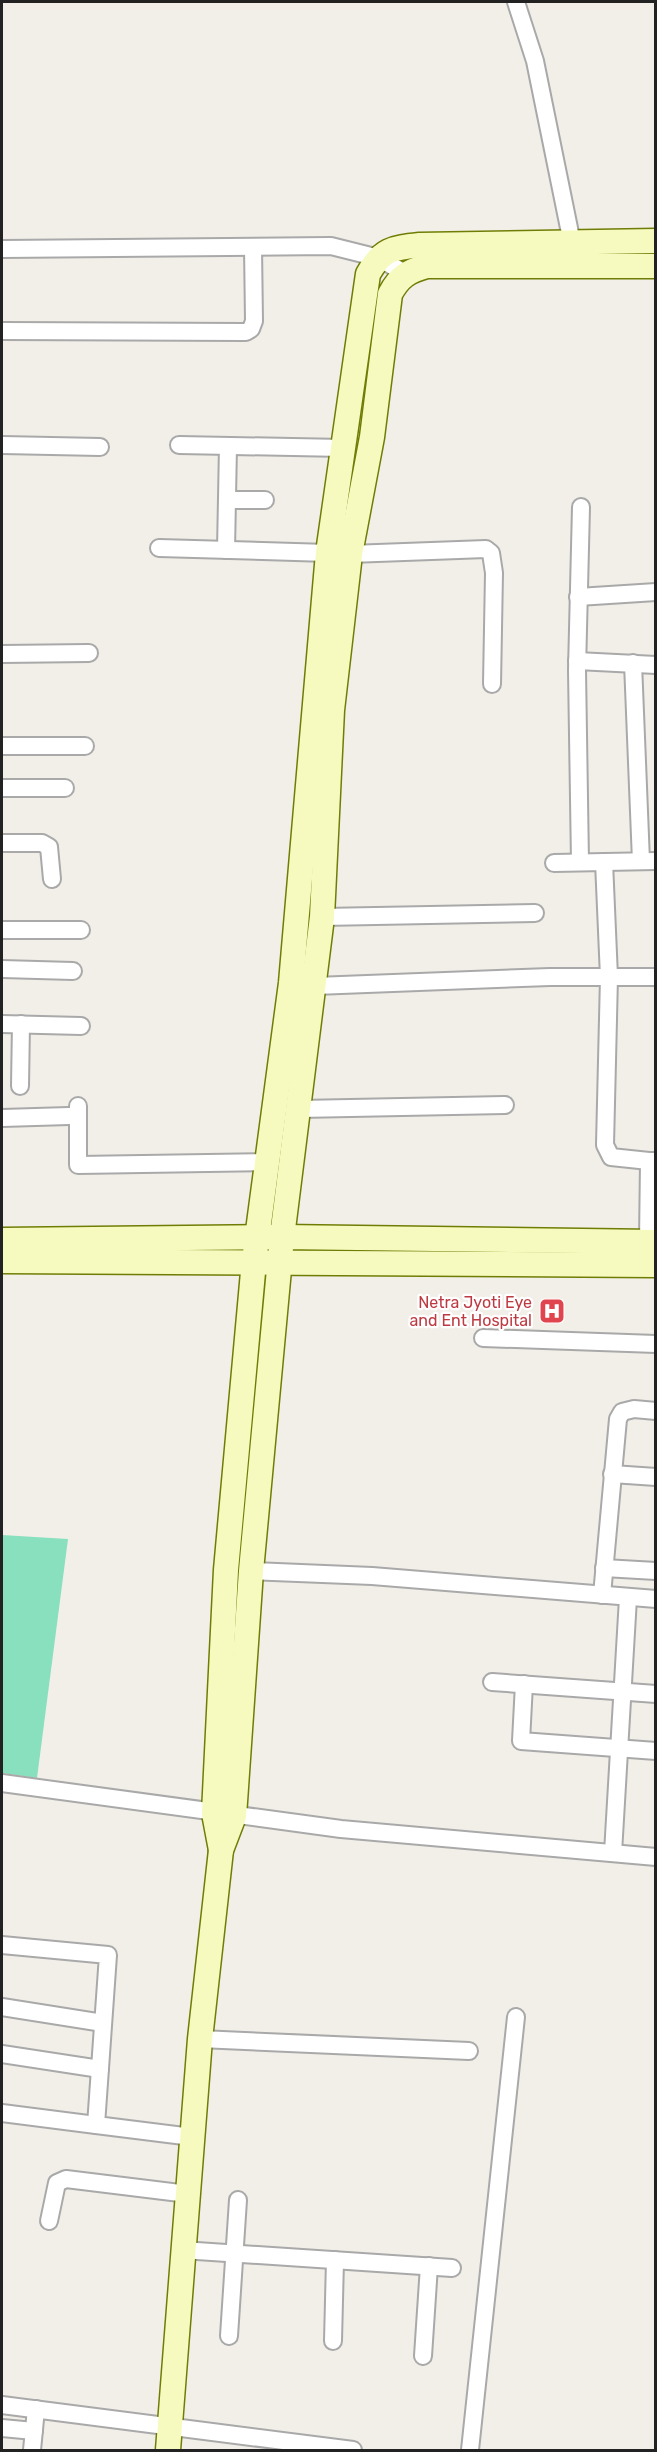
<svg xmlns="http://www.w3.org/2000/svg" width="657" height="2452" viewBox="0 0 657 2452" font-family="Rubik,sans-serif">
  <rect width="100%" height="100%" fill="#f2efe9"/>
  <!-- pitch -->
  <polygon fill="#88e0be" points="2,1535 68,1539 37,1778 2,1773"/>
  <g fill="none" stroke-linecap="round" stroke-linejoin="round">
    <!-- street casing -->
    <g stroke="#a9a9a9" stroke-width="20">
      <g id="street">
        <polyline points="516,2 535,61 570,233 570,252"/>
        <polyline points="2,249 331,246 379,258 406,274"/>
        <polyline points="2,331 246,332 251,329 254,321 253,247"/>
        <polyline points="2,445 100,447"/>
        <polyline points="179,445 344,448"/>
        <polyline points="227,500 265,500"/>
        <polyline points="159,548 328,553"/>
        <polyline points="226,550 228,446"/>
        <polyline points="350,554 486,549 491,553 494,573 492,684"/>
        <polyline points="578,597 656,592"/>
        <polyline points="2,654 89,653"/>
        <polyline points="577,661 656,665"/>
        <polyline points="633,663 641,861"/>
        <polyline points="2,746 85,746"/>
        <polyline points="2,788 65,788"/>
        <polyline points="2,843 42,843 49,847 52,879"/>
        <polyline points="580,862 577,670 581,507"/>
        <polyline points="604,862 609,977 605,1145 611,1157 649,1161"/>
        <polyline points="554,863 656,861"/>
        <polyline points="322,917 535,913"/>
        <polyline points="2,930 81,930"/>
        <polyline points="2,969 73,971"/>
        <polyline points="315,986 550,977 656,977"/>
        <polyline points="2,1024 81,1026"/>
        <polyline points="20,1086 21,1024"/>
        <polyline points="78,1106 78,1165 267,1162"/>
        <polyline points="299,1109 505,1105"/>
        <polyline points="2,1118 69,1116"/>
        <polyline points="648,1241 649,1161 656,1161"/>
        <polyline points="483,1338 656,1344"/>
        <polyline points="612,1474 656,1477"/>
        <polyline points="604,1568 656,1571"/>
        <polyline points="251,1571 372,1576 656,1599"/>
        <polyline points="602,1595 618,1419 622,1412 634,1409 656,1411"/>
        <polyline points="492,1682 656,1694"/>
        <polyline points="524,1684 521,1741 656,1751"/>
        <polyline points="2,1783 341,1829 656,1857"/>
        <polyline points="613,1853 628,1598"/>
        <polyline points="2,1945 108,1955 96,2125 192,2137"/>
        <polyline points="2,2007 103,2023"/>
        <polyline points="200,2039 469,2051"/>
        <polyline points="2,2054 100,2069"/>
        <polyline points="2,2113 96,2125"/>
        <polyline points="49,2221 57,2183 66,2179 188,2194"/>
        <polyline points="182,2250 452,2268"/>
        <polyline points="229,2336 238,2200"/>
        <polyline points="333,2341 335,2260"/>
        <polyline points="423,2356 429,2266"/>
        <polyline points="2,2405 353,2450"/>
        <polyline points="2,2428 34,2431"/>
        <polyline points="32,2450 36,2409"/>
        <polyline points="470,2450 516,2017"/>
      </g>
    </g>
    <!-- secondary casing -->
    <g stroke="#707d05" stroke-width="27">
      <g id="secondary">
        <polyline points="2,1240 282,1237 656,1242"/>
        <polyline points="2,1261 656,1265"/>
        <path d="M221,1850L214,1813L226,1570L254,1261L291,983L328,553L368,274C382,249 392,248 420,245L656,241"/>
        <path d="M168,2450L200,2039L221,1850L234,1816L251,1571L282,1237L322,917L332,710L350,554L372,437L390,294C399,277 408,271 427,266H656"/>
      </g>
    </g>
    <!-- street -->
    <use href="#street" stroke="#fff" stroke-width="16"/>
    <!-- secondary -->
    <use href="#secondary" stroke="#f7fabf" stroke-width="24"/>
  </g>
  <!-- icons -->
  <defs>
    <g id="hospital-square" transform="scale(1.35)"><rect x="-9" y="-9" width="18" height="18" rx="4" fill="#e0444e" stroke="#fff"/><path d="M-5-5h3v3.5h4V-5h3V5h-3V1.5h-4V5h-3Z" fill="#fff"/></g>
  </defs>
  <g fill-rule="evenodd">
    <use href="#hospital-square" x="552" y="1311"/>
  </g>
  <g text-anchor="middle" dominant-baseline="central" stroke-width="4.5" stroke-linejoin="round" paint-order="stroke">
    <!-- health labels -->
    <g font-size="16" fill="#be3a42" stroke="#fff" text-anchor="end">
      <text x="532" y="1302">Netra Jyoti Eye<tspan x="532" dy="18">and Ent Hospital</tspan></text>
    </g>
  </g>
  <!-- border -->
  <rect width="657" height="2452" fill="none" stroke="#222222" stroke-width="6"/>
</svg>
